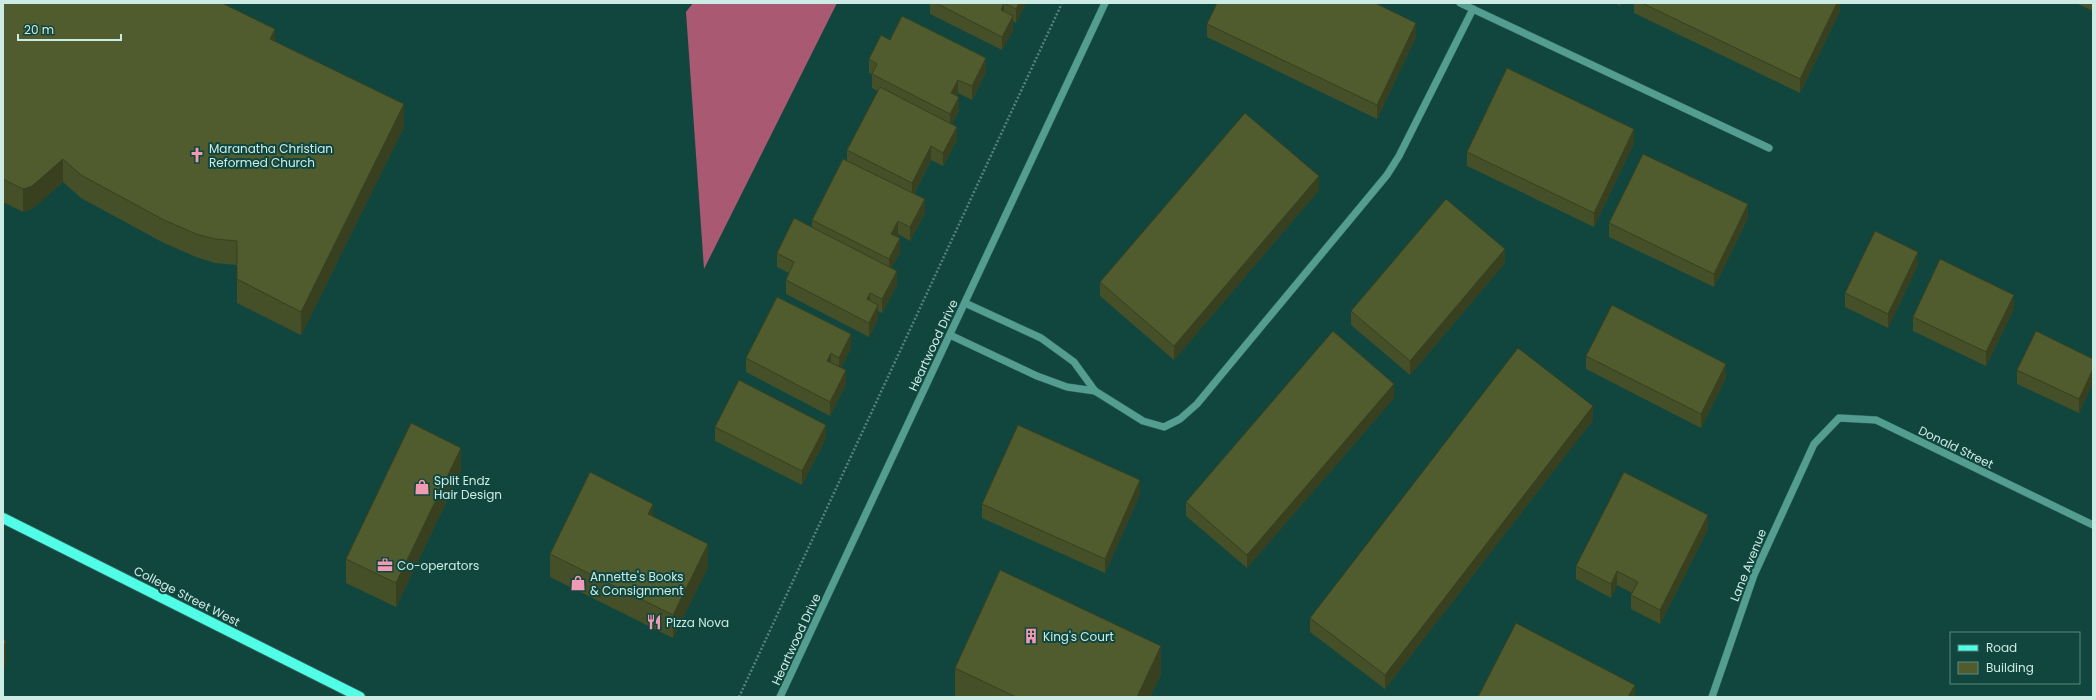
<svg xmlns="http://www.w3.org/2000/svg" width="2096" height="700" viewBox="0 0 2096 700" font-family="Poppins,sans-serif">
  <rect width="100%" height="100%" fill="#11463e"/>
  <!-- forest -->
  <polygon fill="#aa5972" points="693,3 837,3 704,269 686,12"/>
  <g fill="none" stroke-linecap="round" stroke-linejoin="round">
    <!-- minor casing -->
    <g stroke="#32645c" stroke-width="8">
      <g id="minor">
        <polyline points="1460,3 1769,148"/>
        <polyline points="965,303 1041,338 1074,362 1095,391 1143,421 1164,427 1180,419 1197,404 1387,175 1399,156 1473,9"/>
        <polyline points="950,335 1037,376 1067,387 1095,391"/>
        <polyline points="780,697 1105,3"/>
        <polyline points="1712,697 1754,575 1814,444 1839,418 1876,420 2093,525"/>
      </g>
    </g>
    <!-- major casing -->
    <g stroke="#32645c" stroke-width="12">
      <polyline id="major" points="3,518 360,697"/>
    </g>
    <!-- path -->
    <polyline stroke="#55827b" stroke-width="2.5" stroke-dasharray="2 2" stroke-linecap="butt" points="739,697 1062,3"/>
    <!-- minor -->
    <use href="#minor" stroke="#549e91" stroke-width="7"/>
    <!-- major -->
    <use href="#major" stroke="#50ffe6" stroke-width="10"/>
  </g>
  <!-- wall -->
  <g fill="#454f28">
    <polygon points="3,3 275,42 404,127 301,335 237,303 237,265 215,263 196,257 162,242 81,198 63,182 32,209 23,212 3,202"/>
    <polygon points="930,3 1026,3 1016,23 1013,21 1013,30 1002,50 930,14"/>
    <polygon points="1614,3 1621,3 1620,6"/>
    <polygon points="1634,3 1840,3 1840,11 1800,93 1634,13"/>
    <polygon points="2076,3 2093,3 2093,11"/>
    <polygon points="1207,24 1416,37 1377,119 1207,37"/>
    <polygon points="890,40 986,72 972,100 958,93 957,96 959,111 952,124 957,140 943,166 931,160 914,194 925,213 910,241 898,234 897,237 900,252 891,268 897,285 882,313 878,311 878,319 869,337 786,294 786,280 789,273 777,267 777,253 812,228 812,220 847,161 847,150 878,91 872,88 872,74 869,73 869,59"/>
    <polygon points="1634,143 1594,227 1467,166 1467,152"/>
    <polygon points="1319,190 1174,360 1100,296 1100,282"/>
    <polygon points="1748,218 1714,287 1609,237 1609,223"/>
    <polygon points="1505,263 1410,375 1351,325 1351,311"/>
    <polygon points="1918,265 1888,328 1845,307 1845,293"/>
    <polygon points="2014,309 1986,366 1913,331 1913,317"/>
    <polygon points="851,348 841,368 846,384 830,416 746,372 746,358"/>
    <polygon points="1586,356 1726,378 1701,428 1586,369"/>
    <polygon points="2093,359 2093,382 2079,413 2017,384 2017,370"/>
    <polygon points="1394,398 1247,568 1186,516 1186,502"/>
    <polygon points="1593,420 1385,689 1310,632 1310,618"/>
    <polygon points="715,427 826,438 802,485 715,441"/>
    <polygon points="461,471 396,607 346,583 346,559"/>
    <polygon points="1140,494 1105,573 982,518 982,504"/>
    <polygon points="653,516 708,567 673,638 550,577 550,554"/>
    <polygon points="1708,529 1660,624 1631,609 1631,595 1632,593 1617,585 1611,598 1576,579 1576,566"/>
    <polygon points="955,668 1161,674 1150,697 957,697 955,696"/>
  </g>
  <!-- shaded-wall -->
  <g fill="#384020">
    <polygon points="1004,3 1004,17 1001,10"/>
    <polygon points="1019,3 1026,3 1016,23 1016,9"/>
    <polygon points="1837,3 1840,3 1840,11 1800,93 1800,79"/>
    <polygon points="1013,16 1013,30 1002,50 1002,37"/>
    <polygon points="1416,23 1416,37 1377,119 1377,105"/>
    <polygon points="275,29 275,52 270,39"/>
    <polygon points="986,58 986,72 972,100 972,86"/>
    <polygon points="958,80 958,93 951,107 951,93"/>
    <polygon points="959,97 959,111 950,128 950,114"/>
    <polygon points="404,104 404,127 301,335 301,312"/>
    <polygon points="957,127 957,140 943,166 943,153"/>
    <polygon points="1634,129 1634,143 1594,227 1594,213"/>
    <polygon points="931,146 931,160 912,197 912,183"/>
    <polygon points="63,159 63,182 32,209 23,212 23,189"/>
    <polygon points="1319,176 1319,190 1174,360 1174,346"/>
    <polygon points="925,199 925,213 910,241 910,227"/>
    <polygon points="1748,204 1748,218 1714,287 1714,274"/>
    <polygon points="898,221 898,234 891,248 891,234"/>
    <polygon points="900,238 900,252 889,273 889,259"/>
    <polygon points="1505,249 1505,263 1410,375 1410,361"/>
    <polygon points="1918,252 1918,265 1888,328 1888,314"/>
    <polygon points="897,271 897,285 882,313 882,299"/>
    <polygon points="870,293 870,307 867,299"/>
    <polygon points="2014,295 2014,309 1986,366 1986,352"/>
    <polygon points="878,305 878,319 869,337 869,323"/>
    <polygon points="851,334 851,348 839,372 839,358"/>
    <polygon points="831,353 831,367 827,361"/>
    <polygon points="1726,364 1726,378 1701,428 1701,414"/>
    <polygon points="2093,369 2093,382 2079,413 2079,399"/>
    <polygon points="846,370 846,384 830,416 830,402"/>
    <polygon points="1394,384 1394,398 1247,568 1247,555"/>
    <polygon points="1593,406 1593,420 1385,689 1385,675"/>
    <polygon points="826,425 826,438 802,485 802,471"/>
    <polygon points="461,448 461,471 396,607 396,583"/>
    <polygon points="1140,480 1140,494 1105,573 1105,559"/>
    <polygon points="653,504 653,527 648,514"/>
    <polygon points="1708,515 1708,529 1660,624 1660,610"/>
    <polygon points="708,544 708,567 673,638 673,615"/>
    <polygon points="1617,571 1617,585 1611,598 1611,584"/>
    <polygon points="6,641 6,664 3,670 3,647"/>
    <polygon points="1161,646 1161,674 1150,697 1137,697"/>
    <polygon points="1635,685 1635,697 1628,697"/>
  </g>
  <!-- building -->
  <g fill="#505c2e" stroke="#384020">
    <polygon points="3,3 222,3 275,29 270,39 404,104 301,312 237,279 237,241 215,239 196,234 162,219 81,175 63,159 32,186 23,189 3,179"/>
    <polygon points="936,3 1019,3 1016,9 1004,3 1001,10 1013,16 1002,37"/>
    <polygon points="1217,3 1375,3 1416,23 1377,105 1207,24"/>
    <polygon points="1642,3 1837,3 1800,79"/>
    <polygon points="902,16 986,58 972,86 958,80 951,93 959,97 950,114 872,74 877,64 869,59 881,35 890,40"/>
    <polygon points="1507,68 1634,129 1594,213 1467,152"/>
    <polygon points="880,87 957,127 943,153 931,146 912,183 847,150"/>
    <polygon points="1245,113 1319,176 1174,346 1100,282"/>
    <polygon points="1643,154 1748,204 1714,274 1609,223"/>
    <polygon points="843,159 925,199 910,227 898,221 891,234 900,238 889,259 812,220"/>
    <polygon points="1446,199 1505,249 1410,361 1351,311"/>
    <polygon points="794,218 897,271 882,299 870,293 867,299 878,305 869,323 786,280 794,262 777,253"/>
    <polygon points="1875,231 1918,252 1888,314 1845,293"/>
    <polygon points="1940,259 2014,295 1986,352 1913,317"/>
    <polygon points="777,297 851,334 839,358 831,353 827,361 846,370 830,402 746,358"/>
    <polygon points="1612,305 1726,364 1701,414 1586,356"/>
    <polygon points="1333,331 1394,384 1247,555 1186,502"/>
    <polygon points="2036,331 2093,359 2093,369 2079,399 2017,370"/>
    <polygon points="1518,348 1593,406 1385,675 1310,618"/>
    <polygon points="739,380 826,425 802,471 715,427"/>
    <polygon points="411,423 461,448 396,583 346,559"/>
    <polygon points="1018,425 1140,480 1105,559 982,504"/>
    <polygon points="590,472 653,504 648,514 708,544 673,615 550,554"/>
    <polygon points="1624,472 1708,515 1660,610 1631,595 1638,582 1617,571 1611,584 1576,566"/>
    <polygon points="1000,570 1161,646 1137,697 1016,697 955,668"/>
    <polygon points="1516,623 1635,685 1628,697 1478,697"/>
    <polygon points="3,639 6,641 3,647"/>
  </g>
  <!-- icons -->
  <defs>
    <g id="church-bare" transform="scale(1.2)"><path d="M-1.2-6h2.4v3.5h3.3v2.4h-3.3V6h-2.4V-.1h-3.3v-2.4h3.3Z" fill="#f19ab3" stroke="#11463e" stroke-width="2.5" paint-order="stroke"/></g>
    <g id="shop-bare" transform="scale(1.2)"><path d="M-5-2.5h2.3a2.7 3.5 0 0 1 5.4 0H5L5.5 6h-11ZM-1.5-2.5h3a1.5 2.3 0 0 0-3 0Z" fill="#f19ab3" stroke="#11463e" stroke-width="2.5" paint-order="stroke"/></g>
    <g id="office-bare" transform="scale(1.2)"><path d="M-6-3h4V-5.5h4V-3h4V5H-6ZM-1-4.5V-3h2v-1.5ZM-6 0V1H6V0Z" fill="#f19ab3" stroke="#11463e" stroke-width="2.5" paint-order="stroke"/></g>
    <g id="restaurant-bare" transform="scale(1.2)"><path d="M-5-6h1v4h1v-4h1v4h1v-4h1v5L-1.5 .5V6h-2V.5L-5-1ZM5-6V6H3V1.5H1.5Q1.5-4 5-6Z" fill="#f19ab3" stroke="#11463e" stroke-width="2.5" paint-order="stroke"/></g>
    <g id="building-bare" transform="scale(1.2)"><path d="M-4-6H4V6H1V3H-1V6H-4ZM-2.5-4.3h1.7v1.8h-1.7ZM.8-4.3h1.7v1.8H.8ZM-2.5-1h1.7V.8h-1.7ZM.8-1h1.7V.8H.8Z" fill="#f19ab3" stroke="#11463e" stroke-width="2.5" paint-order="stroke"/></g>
  </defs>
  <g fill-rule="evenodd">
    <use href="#church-bare" x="197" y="155"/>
    <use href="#shop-bare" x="422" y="487"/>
    <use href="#office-bare" x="385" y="565"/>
    <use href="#shop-bare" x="578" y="583"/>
    <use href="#restaurant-bare" x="654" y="622"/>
    <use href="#building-bare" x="1031" y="636"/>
  </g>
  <g text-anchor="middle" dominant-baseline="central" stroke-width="4" stroke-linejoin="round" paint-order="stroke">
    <!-- poi labels -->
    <g font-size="12" fill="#cbebe4" stroke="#11463e" text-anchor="start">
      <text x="209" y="148">Maranatha Christian<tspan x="209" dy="14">Reformed Church</tspan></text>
      <text x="434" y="480">Split Endz<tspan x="434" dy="14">Hair Design</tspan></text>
      <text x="397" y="565">Co-operators</text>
      <text x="590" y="576">Annette's Books<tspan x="590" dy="14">&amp; Consignment</tspan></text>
      <text x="666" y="622">Pizza Nova</text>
      <text x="1043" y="636">King's Court</text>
    </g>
    <!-- street labels -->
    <g font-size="12" fill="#cbebe4" stroke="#11463e">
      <text transform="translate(933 345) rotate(-65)">Heartwood Drive</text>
      <text transform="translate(1956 447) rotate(26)">Donald Street</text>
      <text transform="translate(1748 565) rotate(-68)">Lane Avenue</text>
      <text transform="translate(187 596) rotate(27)">College Street West</text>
      <text transform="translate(796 639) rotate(-65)">Heartwood Drive</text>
    </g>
  </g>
  <!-- border -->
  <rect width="2096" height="700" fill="none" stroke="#cbebe4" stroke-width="8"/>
  <!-- legend -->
  <rect x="1950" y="632" width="130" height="52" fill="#11463e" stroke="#5b8880"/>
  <rect x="1958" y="645" width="20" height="6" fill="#50ffe6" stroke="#5b8880"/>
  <text x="1986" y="652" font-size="12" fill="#cbebe4">Road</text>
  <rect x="1958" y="662" width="20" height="12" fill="#505c2e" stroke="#5b8880"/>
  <text x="1986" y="672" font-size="12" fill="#cbebe4">Building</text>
  <!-- scale -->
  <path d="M18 34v6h103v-6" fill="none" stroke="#cbebe4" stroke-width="2"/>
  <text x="24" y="34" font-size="12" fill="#cbebe4" stroke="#11463e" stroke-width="3" paint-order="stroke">20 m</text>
</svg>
